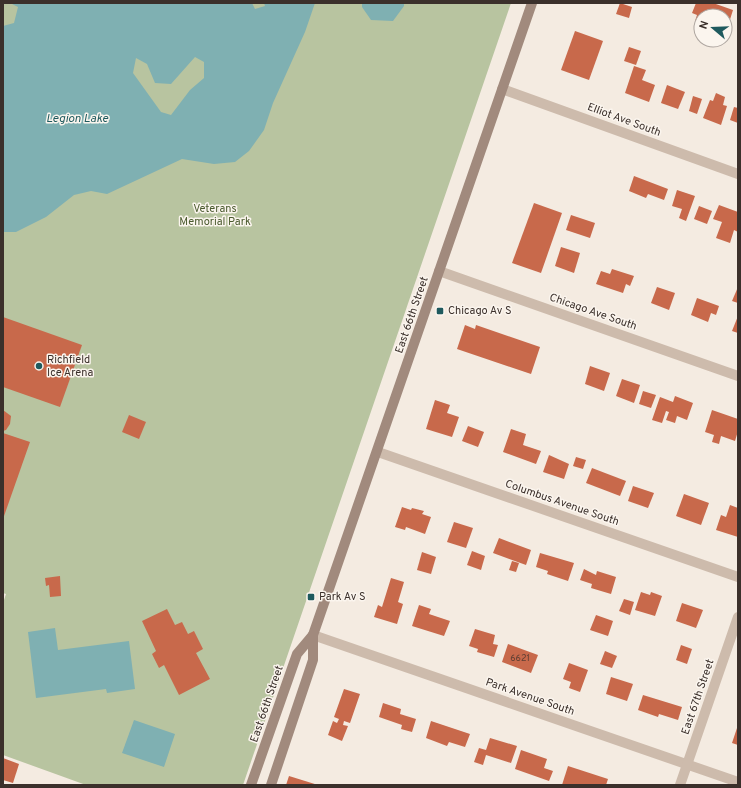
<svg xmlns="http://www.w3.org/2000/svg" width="741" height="788" viewBox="0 0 741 788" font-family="Overpass,sans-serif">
  <rect width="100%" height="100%" fill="#f4ebe1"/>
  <!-- green -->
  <polygon fill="#b8c4a0" points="3,3 511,3 243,785 86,785 3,755 3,603 6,594 3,593"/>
  <!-- water -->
  <g fill="#7fb0b2" fill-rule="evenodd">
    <path d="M10,3H252L255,9L265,6L264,3H315L305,32L273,103L264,130L249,151L235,162L214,164L182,159L107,194L91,191L74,195L46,217L16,232H3V26L14,23L18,7ZM195,57L204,62V78L190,90L171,115L161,112L133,73L136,58L147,64L155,83L171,84Z"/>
    <polygon points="362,3 404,3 404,6 393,21 371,20 362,7"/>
    <polygon points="55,628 58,650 129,641 135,689 107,693 106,689 36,698 28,632"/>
    <polygon points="134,720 175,734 164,767 122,753"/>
  </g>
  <!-- building -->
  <g fill="#c8694b">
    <polygon points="620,3 632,7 629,18 616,14"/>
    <polygon points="696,3 713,3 733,10 727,29 725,28 725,16 701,16 701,23 695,21 697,15 692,13"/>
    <polygon points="575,31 603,41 589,80 561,70"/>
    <polygon points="629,47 641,51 636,65 624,61"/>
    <polygon points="634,66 646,70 642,80 655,85 649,102 625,93"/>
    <polygon points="667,85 685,92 678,109 661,103"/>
    <polygon points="716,93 725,97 723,105 727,106 721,125 703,118 710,100 713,101"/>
    <polygon points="693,96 702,99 697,114 689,111"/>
    <polygon points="734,107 738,108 738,123 730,120"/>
    <polygon points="634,176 668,189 664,200 648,194 646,198 629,191"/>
    <polygon points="677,190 695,196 686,221 679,218 682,209 672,206"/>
    <polygon points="534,203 562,213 541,273 512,263"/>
    <polygon points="719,205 738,212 738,232 734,230 730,243 716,238 722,222 713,219"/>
    <polygon points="699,206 712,211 707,224 694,219"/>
    <polygon points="571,215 595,223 590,238 566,230"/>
    <polygon points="561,247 580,253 574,273 555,266"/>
    <polygon points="612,269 634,276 630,286 626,284 623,293 596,284 601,271 610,274"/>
    <polygon points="657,287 675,293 669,310 651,303"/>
    <polygon points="738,287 738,303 732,301"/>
    <polygon points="697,298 719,306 716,315 711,313 708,322 691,315"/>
    <polygon points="738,316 738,333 732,331"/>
    <polygon points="3,317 82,345 60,407 3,387"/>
    <polygon points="465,325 475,329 476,325 540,347 531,374 457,349"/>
    <polygon points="590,366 610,373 604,391 585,384"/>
    <polygon points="622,379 640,385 634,403 616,396"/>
    <polygon points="643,391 656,395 651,408 639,404"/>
    <polygon points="675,396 693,403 687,420 677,416 675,423 666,420 669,412 666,411 662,423 652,420 660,397 673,402"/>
    <polygon points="435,400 450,405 447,413 459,417 452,437 426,429"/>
    <polygon points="3,410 11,416 10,424 6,430 3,431"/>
    <polygon points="712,410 738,419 738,431 735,441 721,436 719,444 712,442 714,435 705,432"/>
    <polygon points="129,415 146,422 139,439 122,432"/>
    <polygon points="468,426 484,432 478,447 462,441"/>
    <polygon points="511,429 526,434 523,445 541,451 536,464 503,452"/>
    <polygon points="3,433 30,442 3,519"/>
    <polygon points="549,455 569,464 564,479 543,472"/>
    <polygon points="576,457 586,460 583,469 573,466"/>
    <polygon points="592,468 626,481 620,496 586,483"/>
    <polygon points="633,486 654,493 648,508 628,501"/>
    <polygon points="684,494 709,503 701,525 676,516"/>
    <polygon points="730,505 738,508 738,537 716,530 721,515 726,517"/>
    <polygon points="402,507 411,510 412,508 424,511 422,514 431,517 425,534 406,527 405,530 395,527"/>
    <polygon points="454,522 473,528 466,548 447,542"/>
    <polygon points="499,538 531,550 526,565 493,553"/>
    <polygon points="472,551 485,556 481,570 467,565"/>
    <polygon points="422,552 436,557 431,574 417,570"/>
    <polygon points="540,553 574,563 568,581 547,574 548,571 536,567"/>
    <polygon points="512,561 519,563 516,572 509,570"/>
    <polygon points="584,569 596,575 597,571 616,577 611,594 591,588 592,584 580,580"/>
    <polygon points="60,576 61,596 50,597 49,585 46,586 45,578"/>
    <polygon points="391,578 404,582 398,602 403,604 397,624 374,617 378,605 382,607"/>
    <polygon points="641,592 650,595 651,592 662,596 655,616 635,610"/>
    <polygon points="624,599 634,602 630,615 619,611"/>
    <polygon points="682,603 703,610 696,628 676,621"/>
    <polygon points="419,605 431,609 429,614 450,621 444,636 412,626"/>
    <polygon points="167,609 175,625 182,622 188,634 194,631 203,649 196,653 210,679 179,695 164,665 159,668 152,654 156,651 142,621"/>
    <polygon points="596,615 613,621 608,636 590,630"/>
    <polygon points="475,629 495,635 493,644 498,645 494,657 477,652 478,649 469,646"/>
    <polygon points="508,644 538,655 531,673 502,662"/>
    <polygon points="681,645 692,649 687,664 676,660"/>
    <polygon points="605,651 617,656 612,668 600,664"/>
    <polygon points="569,663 588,670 580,692 569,688 571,682 563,679"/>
    <polygon points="611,677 633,684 627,701 606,694"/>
    <polygon points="344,689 360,694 350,723 344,721 343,725 348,726 342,741 328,735 333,721 337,723 339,719 334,717"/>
    <polygon points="643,695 682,707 678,720 659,714 658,717 638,710"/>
    <polygon points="383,703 401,709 400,714 416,719 412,732 401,729 402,725 379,717"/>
    <polygon points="431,721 470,734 465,747 449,742 447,746 426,738"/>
    <polygon points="738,725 738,745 732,743"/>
    <polygon points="490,738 517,746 511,763 486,755 483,765 474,762 479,748 486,750"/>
    <polygon points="521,750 547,759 544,768 553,771 549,781 515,769"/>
    <polygon points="3,758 19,764 13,783 3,780"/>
    <polygon points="568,766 608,779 606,785 562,785"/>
    <polygon points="289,776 318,785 286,785"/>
  </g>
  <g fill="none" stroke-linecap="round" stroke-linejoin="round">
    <!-- minor -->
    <g stroke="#cdbbac" stroke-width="10">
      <polyline points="502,89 738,174"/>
      <polyline points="439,271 738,376"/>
      <polyline points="378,452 738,577"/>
      <polyline points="313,635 738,782"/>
      <polyline points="680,785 738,617"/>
    </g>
    <!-- secondary -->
    <g stroke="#a18a7d" stroke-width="10">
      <polyline points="251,785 297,654 313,635"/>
      <polyline points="271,785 313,660 313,635 532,3"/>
    </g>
  </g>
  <!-- markers -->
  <g fill="#1f5a5e" stroke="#fbf5ee" stroke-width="1.5">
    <rect x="436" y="307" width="8" height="8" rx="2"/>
    <circle cx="39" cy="366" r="4"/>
    <rect x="307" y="593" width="8" height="8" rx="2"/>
  </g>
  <g text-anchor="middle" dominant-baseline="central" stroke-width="3" stroke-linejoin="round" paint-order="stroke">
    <!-- number labels -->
    <g font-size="9" fill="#5e3e33">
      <text x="520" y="658">6621</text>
    </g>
    <!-- street labels -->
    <g font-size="11" fill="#3b302b" stroke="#fbf5ee">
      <text transform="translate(624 120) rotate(20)">Elliot Ave South</text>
      <text transform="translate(593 312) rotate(19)">Chicago Ave South</text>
      <text transform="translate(412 315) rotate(-71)">East 66th Street</text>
      <text transform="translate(562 503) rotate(19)">Columbus Avenue South</text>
      <text transform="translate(530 697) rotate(19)">Park Avenue South</text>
      <text transform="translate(698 697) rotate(-71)">East 67th Street</text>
      <text transform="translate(267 704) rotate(-71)">East 66th Street</text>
    </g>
    <!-- park labels -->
    <g font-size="11" fill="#4a5a2e" stroke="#fbf5ee">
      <text x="215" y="209">Veterans<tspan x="215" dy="13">Memorial Park</tspan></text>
    </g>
    <!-- poi labels -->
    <g font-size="11" fill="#3b302b" stroke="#fbf5ee" text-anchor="start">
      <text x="448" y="311">Chicago Av S</text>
      <text x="47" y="360">Richfield<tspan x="47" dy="13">Ice Arena</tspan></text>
      <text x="319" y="597">Park Av S</text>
    </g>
    <!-- water labels -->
    <g font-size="12" font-style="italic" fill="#1f5a5e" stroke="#fbf5ee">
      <text x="77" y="119">Legion Lake</text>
    </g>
  </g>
  <!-- border -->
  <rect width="741" height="788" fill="none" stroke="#3b302b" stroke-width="8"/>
  <!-- north arrow -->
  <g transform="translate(713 28) rotate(289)"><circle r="19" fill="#fbf5ee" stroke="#aea6a0"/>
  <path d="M0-3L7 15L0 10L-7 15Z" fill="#1f5a5e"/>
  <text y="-6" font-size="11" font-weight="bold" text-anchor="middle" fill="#3b302b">N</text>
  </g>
</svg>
